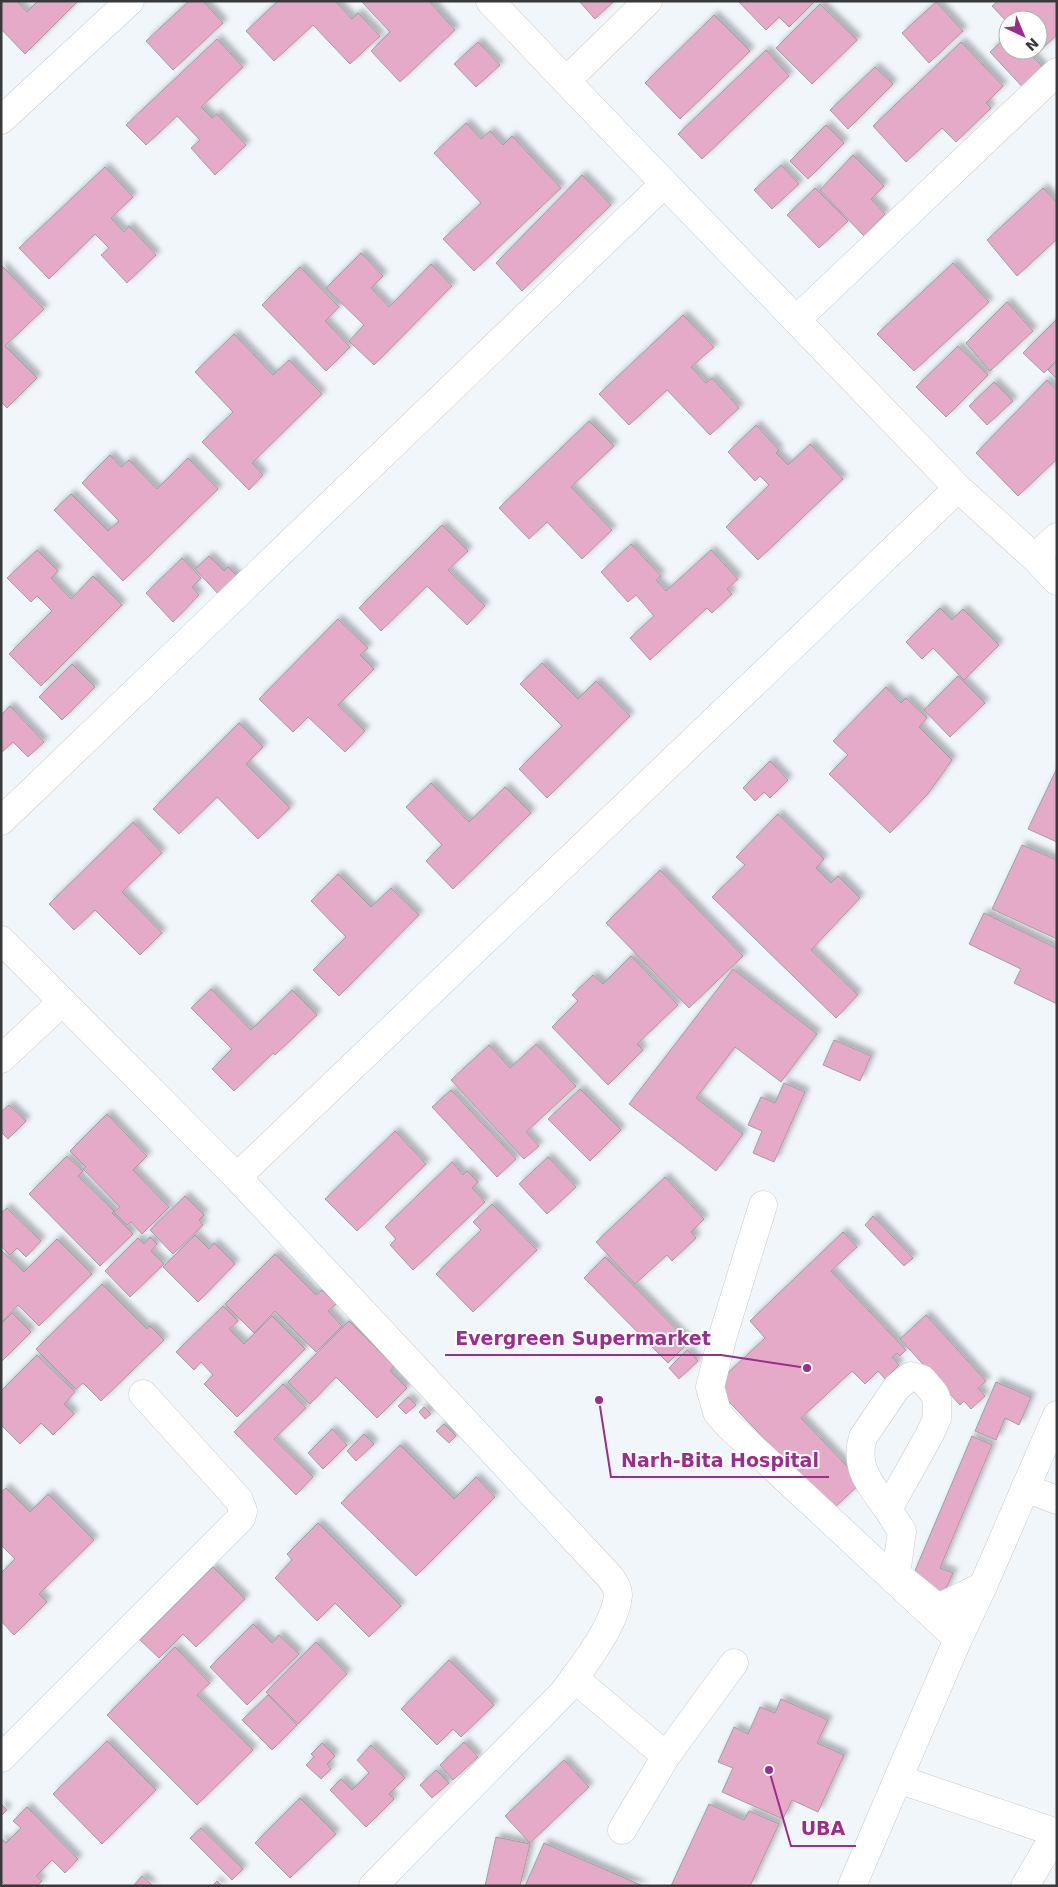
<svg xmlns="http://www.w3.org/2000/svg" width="1058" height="1887" viewBox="0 0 1058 1887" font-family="'DejaVu Sans',sans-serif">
  <defs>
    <filter id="shadow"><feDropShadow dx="4.5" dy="-4.5" stdDeviation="2.5" flood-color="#0004"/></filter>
  </defs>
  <rect width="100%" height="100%" fill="#f1f6fb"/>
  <!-- building -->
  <g fill="#e4aac8" stroke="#a49ea1" filter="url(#shadow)">
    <polygon points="1,1 17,1 27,12 38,1 78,1 25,54 1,29"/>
    <polygon points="189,1 203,1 223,23 173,70 146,41"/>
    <polygon points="278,1 335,1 352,19 358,13 380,36 350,64 313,25 274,61 246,31"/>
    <polygon points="361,1 429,1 455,30 400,82 371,51 390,32"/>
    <polygon points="579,1 614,1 595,19"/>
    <polygon points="738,1 815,1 789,27 779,17 766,30"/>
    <polygon points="998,1 1057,1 1057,35 1037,53 1034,50 1038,50 1038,20 1008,20 1008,23 992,6"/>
    <polygon points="936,2 963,31 929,63 902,33"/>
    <polygon points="820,4 857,40 812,84 776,48"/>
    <polygon points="714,15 750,51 680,119 645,83"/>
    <polygon points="1008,35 1008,50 1027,50 1049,74 1028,93 990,52"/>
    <polygon points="217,39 243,67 201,107 212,118 217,114 246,145 215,175 191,148 200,140 177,116 146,145 126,125"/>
    <polygon points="478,42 500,65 476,87 454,64"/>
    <polygon points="961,42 1003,86 986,103 991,108 956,142 942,128 906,162 873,126"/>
    <polygon points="766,50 789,76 702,159 678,134"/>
    <polygon points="875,67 893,84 848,129 830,110"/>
    <polygon points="466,123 481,139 490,131 503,145 512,136 561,188 474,271 443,239 481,203 434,153"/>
    <polygon points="826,125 844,143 808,179 790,161"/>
    <polygon points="853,155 884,186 871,199 885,214 864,236 820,190"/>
    <polygon points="781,165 799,184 772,209 754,190"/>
    <polygon points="105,167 133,197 111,218 124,232 129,226 156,255 127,283 101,255 109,248 95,234 49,279 19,248"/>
    <polygon points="582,175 611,205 522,291 496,263"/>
    <polygon points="815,188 848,221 819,248 787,215"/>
    <polygon points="1043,188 1057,203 1057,239 1017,276 987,240"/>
    <polygon points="361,253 383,276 371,288 389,307 431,264 452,286 374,365 349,341 364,325 326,288"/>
    <polygon points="953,263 989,302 914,371 877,334"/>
    <polygon points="1,265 44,309 5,346 37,378 7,408 1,402"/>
    <polygon points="300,267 339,307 325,321 350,347 326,371 262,305"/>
    <polygon points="1007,302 1033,331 990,371 966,343"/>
    <polygon points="683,315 714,347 691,367 706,383 712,378 739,408 710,435 667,390 629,425 599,394"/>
    <polygon points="1057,319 1057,360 1044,373 1023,353"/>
    <polygon points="234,334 273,375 289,360 322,394 252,463 263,475 249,490 202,442 233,412 195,372"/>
    <polygon points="958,346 988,375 946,417 916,387"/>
    <polygon points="1057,362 1057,379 1048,370"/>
    <polygon points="1047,380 1057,391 1057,459 1018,496 976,453"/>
    <polygon points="994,382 1013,401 987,425 969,406"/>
    <polygon points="589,421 614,446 571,487 612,530 582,559 547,522 529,539 499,508"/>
    <polygon points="756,425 779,450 776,453 788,465 810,444 843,479 758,560 726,527 769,485 760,476 755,481 728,452"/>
    <polygon points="110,455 121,467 129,460 157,489 188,458 218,489 123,581 54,510 71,494 108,531 119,521 82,483"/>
    <polygon points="442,525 468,551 448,570 485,606 467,625 427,586 381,631 359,608"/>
    <polygon points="631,544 661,576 656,580 666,591 711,550 738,579 727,589 732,594 712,613 707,608 650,660 630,638 654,616 636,595 628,602 601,572"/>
    <polygon points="37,550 58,571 51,578 71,599 93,576 122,605 41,686 9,654 52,611 37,596 31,602 7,578"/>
    <polygon points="209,556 224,571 228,567 241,580 222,598 195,569"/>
    <polygon points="182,558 201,578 192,587 199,595 173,622 146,593"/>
    <polygon points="940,608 952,620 963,609 999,645 964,680 933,648 922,659 906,642"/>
    <polygon points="338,619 368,648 360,655 374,669 338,705 365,731 345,752 308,717 293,732 259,699"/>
    <polygon points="542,663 578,699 596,681 630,716 547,798 519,769 562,726 520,684"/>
    <polygon points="72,664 95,687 62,720 39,697"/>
    <polygon points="958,676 985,703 950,737 924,710"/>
    <polygon points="886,687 901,703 906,698 927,718 919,727 952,760 927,795 890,833 829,774 848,755 833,741"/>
    <polygon points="10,706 44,742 28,757 13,742 1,753 1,715"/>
    <polygon points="239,723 263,747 246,764 290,808 258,839 217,797 179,834 153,809"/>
    <polygon points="770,761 788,780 770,798 764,792 755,801 743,788"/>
    <polygon points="1057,768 1057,842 1028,829"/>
    <polygon points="431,783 469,822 505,787 531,813 453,889 426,861 442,845 406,807"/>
    <polygon points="778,814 824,859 816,868 831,883 838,876 860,898 811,950 858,995 836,1018 712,897 745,865 736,857"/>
    <polygon points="133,822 162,853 122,892 162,933 140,955 95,910 74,930 49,904"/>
    <polygon points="1022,845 1057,860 1057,939 992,909"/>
    <polygon points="660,870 743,956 689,1008 606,923"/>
    <polygon points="338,874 371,907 391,888 419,915 339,996 313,970 346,937 311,901"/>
    <polygon points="984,913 1056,948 1057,946 1057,1004 1014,983 1021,969 969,944"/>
    <polygon points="631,956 678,1005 637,1044 643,1050 608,1085 552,1027 578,1001 572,995 593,975 603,984"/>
    <polygon points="733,969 817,1034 781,1082 735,1047 696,1098 743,1134 716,1171 629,1104"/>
    <polygon points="211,989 251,1030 292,990 317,1015 275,1055 273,1053 234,1091 212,1069 232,1049 191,1008"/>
    <polygon points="834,1040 871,1056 860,1081 823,1065"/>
    <polygon points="536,1044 576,1086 526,1132 539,1146 524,1159 451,1080 489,1045 510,1068"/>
    <polygon points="784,1083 805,1092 774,1162 753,1153 762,1131 748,1125 761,1097 775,1103"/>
    <polygon points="580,1089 621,1130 590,1161 548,1119"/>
    <polygon points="451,1090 516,1159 497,1177 432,1107"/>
    <polygon points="9,1105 26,1121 8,1139 1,1132 1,1112"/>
    <polygon points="107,1114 147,1156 133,1170 169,1207 142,1234 131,1222 127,1225 114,1212 120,1207 83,1169 86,1167 70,1151"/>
    <polygon points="395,1131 426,1164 357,1231 325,1199"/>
    <polygon points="67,1156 83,1171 78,1176 114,1211 112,1213 133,1234 100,1266 29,1194"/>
    <polygon points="548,1157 576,1187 547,1214 519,1184"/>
    <polygon points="452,1162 463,1175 467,1171 478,1182 472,1188 485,1202 413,1270 390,1245 396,1239 385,1227"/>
    <polygon points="665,1177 704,1219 691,1232 696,1238 672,1261 667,1255 635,1284 596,1242"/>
    <polygon points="185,1196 204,1215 199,1220 203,1225 173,1254 150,1230"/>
    <polygon points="492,1204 537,1250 473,1312 436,1274 481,1230 473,1222"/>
    <polygon points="7,1208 41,1241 26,1257 17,1248 10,1255 1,1246 1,1213"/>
    <polygon points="873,1216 913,1258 904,1266 865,1225"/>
    <polygon points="843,1232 857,1247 831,1271 906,1350 900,1356 897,1353 892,1357 899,1365 885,1379 878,1371 865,1384 852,1371 801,1418 862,1482 832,1510 714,1386 765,1338 750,1321"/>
    <polygon points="195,1235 209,1249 214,1243 235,1264 198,1302 163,1267"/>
    <polygon points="150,1237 157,1244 151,1251 164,1264 130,1297 105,1271 138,1238 144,1244"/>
    <polygon points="57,1239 92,1274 39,1326 18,1305 1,1323 1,1250 24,1272"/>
    <polygon points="275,1254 316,1295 322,1290 336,1304 328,1311 342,1326 316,1352 275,1311 254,1333 225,1304"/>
    <polygon points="605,1257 689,1342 668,1363 584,1278"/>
    <polygon points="102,1284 147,1329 150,1326 164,1340 101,1401 83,1383 76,1389 36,1349"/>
    <polygon points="223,1306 238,1321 229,1329 244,1344 272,1316 305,1349 237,1417 204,1384 213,1375 201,1362 194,1370 176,1352"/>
    <polygon points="12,1313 31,1332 1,1362 1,1324"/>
    <polygon points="926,1315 986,1381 978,1388 985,1396 971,1409 964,1401 960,1405 900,1339"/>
    <polygon points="349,1321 394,1366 390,1371 407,1388 377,1418 336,1377 310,1404 288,1382"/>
    <polygon points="687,1350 698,1361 679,1379 669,1368"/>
    <polygon points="37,1355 75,1392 64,1404 74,1414 53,1435 41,1423 20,1444 1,1425 1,1391"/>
    <polygon points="996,1382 1031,1397 1019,1425 1005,1418 996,1440 975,1431"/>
    <polygon points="283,1384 306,1408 274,1439 313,1477 296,1495 234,1432"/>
    <polygon points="408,1397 416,1405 406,1414 398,1406"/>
    <polygon points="424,1407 431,1414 425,1419 419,1412"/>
    <polygon points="444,1424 456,1436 449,1443 436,1431"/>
    <polygon points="332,1429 347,1445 323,1469 308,1453"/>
    <polygon points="364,1434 374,1444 356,1461 347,1451"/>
    <polygon points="972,1436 992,1445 940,1568 953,1573 944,1593 911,1580"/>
    <polygon points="400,1445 454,1499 476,1477 495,1497 416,1576 341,1503"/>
    <polygon points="6,1488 30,1512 48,1494 94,1540 39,1594 47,1602 14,1635 1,1621 1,1573 15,1559 1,1545 1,1492"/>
    <polygon points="318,1523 401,1606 369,1637 335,1603 317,1621 275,1578 292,1560 287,1554"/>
    <polygon points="213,1567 245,1599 196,1647 183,1634 159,1658 140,1640"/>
    <polygon points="253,1624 272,1643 279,1635 299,1654 247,1705 210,1667"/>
    <polygon points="316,1642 347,1674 298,1724 266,1692"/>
    <polygon points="175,1647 210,1683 197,1695 253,1750 197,1805 107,1715"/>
    <polygon points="449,1660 494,1705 461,1737 453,1729 437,1745 401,1709"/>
    <polygon points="268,1695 297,1725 272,1750 242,1720"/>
    <polygon points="781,1699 828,1720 817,1743 844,1755 818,1812 792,1800 783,1819 722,1792 733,1768 718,1762 734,1727 748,1734 760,1707 775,1713"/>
    <polygon points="107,1741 156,1790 102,1844 53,1794"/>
    <polygon points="464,1742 478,1757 453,1780 440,1765"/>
    <polygon points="322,1743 335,1756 327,1764 331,1769 321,1779 306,1765 314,1757 311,1754"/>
    <polygon points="371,1745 405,1778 389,1794 394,1799 366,1827 330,1790 341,1779 352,1790 369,1773 357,1760"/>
    <polygon points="564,1760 589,1787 530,1843 505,1816"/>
    <polygon points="436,1770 449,1783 432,1798 420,1785"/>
    <polygon points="300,1798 336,1834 290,1878 255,1843"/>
    <polygon points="1,1804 7,1810 1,1816"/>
    <polygon points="709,1804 744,1820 749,1811 779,1824 750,1886 671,1886"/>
    <polygon points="27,1807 78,1859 65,1873 52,1860 36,1876 42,1881 37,1886 6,1886 1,1881 1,1838 6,1843 21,1828 13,1821"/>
    <polygon points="201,1828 243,1869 232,1880 190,1838"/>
    <polygon points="496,1837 530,1844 520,1886 485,1886"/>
    <polygon points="544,1843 643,1886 525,1886"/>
    <polygon points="142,1876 153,1886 133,1886"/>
    <polygon points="217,1881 222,1886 212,1886"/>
  </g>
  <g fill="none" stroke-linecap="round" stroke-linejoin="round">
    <!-- minor casing -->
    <g stroke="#c6cbcf" stroke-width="29">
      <g id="minor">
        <polyline points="490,1 566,81 648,1"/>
        <polyline points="566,81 958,488 1035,558 1057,581"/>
        <polyline points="1,120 130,1"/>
        <polyline points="796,320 1057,72"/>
        <polyline points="1035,558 1057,537"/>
        <polyline points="1,821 664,184"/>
        <path d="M1,940L237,1177L610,1577C614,1583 618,1588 618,1595C616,1625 580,1670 563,1693L373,1886"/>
        <polyline points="1,1059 62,1002"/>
        <polyline points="237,1177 958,488"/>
        <polyline points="763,1205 723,1335 710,1387 717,1412 728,1425 958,1639"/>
        <polyline points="1025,1488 1057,1500"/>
        <path d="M888,1509L930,1434L937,1418V1400L934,1393L922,1379L911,1376L897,1387L863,1437C854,1468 870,1484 887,1508C892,1515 897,1524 902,1531L896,1574L938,1608L983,1586"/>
        <polyline points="574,1678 666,1756"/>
        <polyline points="1,1758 241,1518 243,1511 239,1500 143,1394"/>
        <polyline points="898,1779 1057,1833"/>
        <polyline points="622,1830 666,1756 734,1663"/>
        <polyline points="852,1886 958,1639 983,1586 1057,1415"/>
        <polyline points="1025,1886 1056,1833"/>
      </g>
    </g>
    <!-- minor -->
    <use href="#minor" stroke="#fff" stroke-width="28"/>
  </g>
  <!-- callouts -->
  <path fill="none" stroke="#9b2d8c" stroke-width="2" d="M807 1368L721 1355H445M599 1400L611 1477H829M769 1770L791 1846H856"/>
  <g fill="#9b2d8c" stroke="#fff" stroke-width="2">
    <circle cx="807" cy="1368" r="5"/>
    <circle cx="599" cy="1400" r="5"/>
    <circle cx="769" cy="1770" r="5"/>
  </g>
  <g font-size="19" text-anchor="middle" font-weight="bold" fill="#9b2d8c" stroke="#fff" stroke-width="4" stroke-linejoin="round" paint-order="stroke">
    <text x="583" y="1345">Evergreen Supermarket</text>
    <text x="720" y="1467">Narh-Bita Hospital</text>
    <text x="823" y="1835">UBA</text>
  </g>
  <!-- border -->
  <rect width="1058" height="1887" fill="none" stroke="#37393b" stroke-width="5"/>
  <!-- north arrow -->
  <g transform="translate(1023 35) rotate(136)"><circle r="24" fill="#ffffff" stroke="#afb0b1"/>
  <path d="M0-4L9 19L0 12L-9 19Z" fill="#9b2d8c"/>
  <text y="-8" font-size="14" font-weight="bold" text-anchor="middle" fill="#37393b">N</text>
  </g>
</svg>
